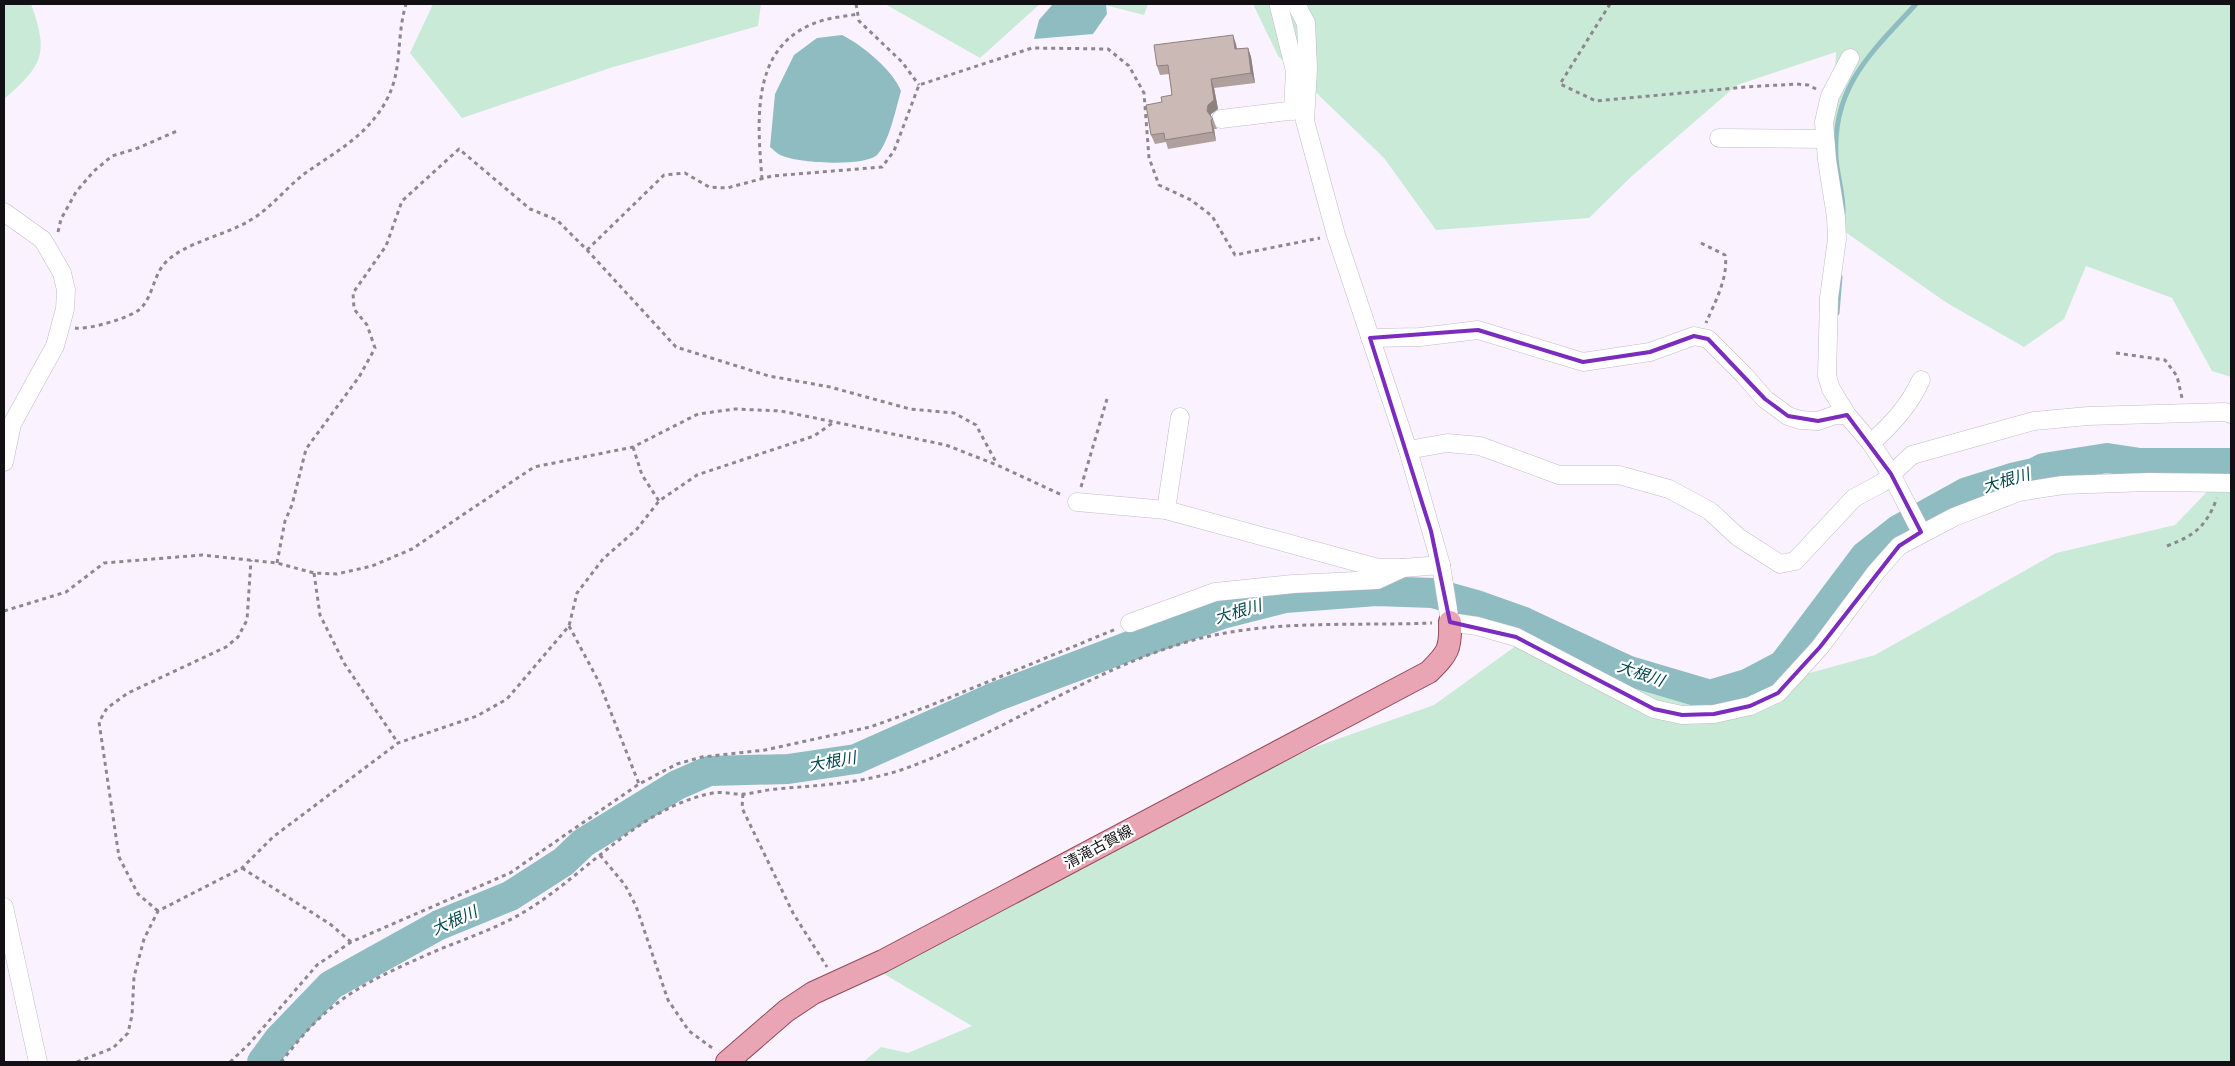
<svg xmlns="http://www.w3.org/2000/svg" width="2235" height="1066" viewBox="0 0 2235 1066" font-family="'PT Serif','Noto Sans JP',serif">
  <rect width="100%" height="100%" fill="#faf3ff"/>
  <!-- green -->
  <g fill="#c9ead7">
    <path d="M4,4H31C49,54 43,65 4,99Z"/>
    <polygon points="433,4 761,4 758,26 610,68 462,118 410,53"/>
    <polygon points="885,4 1040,4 980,58"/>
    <polygon points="1101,4 1148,4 1144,15"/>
    <polygon points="1253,4 2231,4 2231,377 2212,371 2172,298 2086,266 2064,319 2024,347 1947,303 1828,220 1836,52 1737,85 1632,176 1589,218 1436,230 1384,158 1278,56"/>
    <polygon points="2231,467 2231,1062 863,1062 881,1047 908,1053 972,1026 867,964 1315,747 1434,705 1531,635 1693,705 1875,655 2056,553 2175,525"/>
  </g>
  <!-- water -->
  <g fill="#8ebcc1">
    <polygon points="1053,4 1106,4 1107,14 1093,34 1034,39 1039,20"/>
    <path d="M842,35C862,45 893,70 901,91C896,108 889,143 877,155C864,167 799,163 783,156C778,155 774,150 770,147L775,94L794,55L817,38Z"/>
  </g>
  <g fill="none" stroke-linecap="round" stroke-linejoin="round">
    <!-- stream -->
    <g stroke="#8ebcc1" stroke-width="5">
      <path d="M1843,214C1844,194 1837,176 1836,157C1832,86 1872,52 1916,4"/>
      <polyline points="1837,313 1840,277"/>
    </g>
    <!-- river -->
    <polyline stroke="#8ebcc1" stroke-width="30" points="262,1062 279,1039 331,985 439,925 510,896 563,862 583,843 677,785 709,771 788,769 856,759 995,697 1127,647 1222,614 1285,598 1376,591 1433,593 1476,605 1524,622 1629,671 1710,695 1747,684 1783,665 1865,556 1898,530 1967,492 2012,478 2034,473 2044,468 2107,458 2140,463 2231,463"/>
    <!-- minor casing -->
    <g stroke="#c2bac8" stroke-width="19">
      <g id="minor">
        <polyline points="1296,4 1306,23 1308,69 1305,121 1336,235 1408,450 1441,565 1450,622 1477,626 1516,637 1654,709 1682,715 1714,714 1750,706 1778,693 1820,647 1876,572 1899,546 1954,517 2019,492 2063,485 2149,482 2231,483"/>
        <polyline points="1279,6 1295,71 1293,111"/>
        <polyline points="1850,58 1830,96 1824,122 1827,160 1836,217 1837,239 1829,298 1827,376 1831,389 1847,415 1871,443 1891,474 1921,532"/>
        <polyline points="1221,119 1305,109"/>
        <polyline points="1719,138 1825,139"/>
        <polyline points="4,212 43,240 62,273 66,290 65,309 55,346 12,424 4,462"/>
        <polyline points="1370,338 1420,337 1478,330 1583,362 1650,352 1694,336 1708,339 1744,375 1765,399 1788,416 1800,420 1818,421 1835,415 1847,415"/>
        <path d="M1871,443C1892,424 1909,406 1921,380"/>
        <polyline points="1408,450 1447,443 1480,446 1559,475 1619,475 1669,489 1710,511 1738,537 1780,564 1795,561 1854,498 1882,483 1912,455 2034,421 2088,416 2225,412 2231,414"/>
        <polyline points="1077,502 1166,510 1378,568 1403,568"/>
        <polyline points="1166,510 1180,417"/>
        <polyline points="1130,623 1215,592 1293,584 1377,580 1403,568 1441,565"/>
        <polyline points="4,907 38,1062"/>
      </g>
    </g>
    <!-- major casing -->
    <g stroke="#944a5a" stroke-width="24">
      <path id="major" d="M727,1062L786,1011L813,993L883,961L1429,672C1448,653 1451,649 1450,622"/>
    </g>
    <!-- path -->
    <g stroke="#8d8890" stroke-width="3" stroke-dasharray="4 4" stroke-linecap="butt">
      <polyline points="856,4 859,21 902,62 919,85"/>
      <polyline points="1610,4 1560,84 1596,101 1746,87 1796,84 1808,85 1816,89"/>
      <path d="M762,179C757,117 750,41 824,20C835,17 847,16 858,14"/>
      <polyline points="58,232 61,219 76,192 94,171 112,156 138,148 177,131"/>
      <path d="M1701,243L1725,255C1729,277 1714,304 1706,323"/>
      <polyline points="587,250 664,175 685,173 709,187 727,188 772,176 882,167 894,151 919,85 1032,48 1108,49 1129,66 1144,93 1149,158 1159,185 1191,200 1212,216 1235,255 1320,238"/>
      <path d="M75,328C88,330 130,318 140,309C153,297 153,276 165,263C183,243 226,235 249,221C270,209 285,189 304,174C329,156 358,141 377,115C406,77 394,45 406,4"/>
      <polyline points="2116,353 2165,360 2177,376 2182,398"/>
      <polyline points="633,447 642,475 659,501"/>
      <polyline points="1081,487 1107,399"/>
      <path d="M2167,546C2195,535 2206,527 2217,498"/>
      <polyline points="277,563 285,521 292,505 306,449 359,377 375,348 367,325 354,309 353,293 386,246 402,201 459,149 530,209 557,220 587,250 676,347 769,376 830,387 910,409 954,413 976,425 997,464"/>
      <polyline points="314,573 320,615 344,663 398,743"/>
      <polyline points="4,611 66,592 104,563 202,555 277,563 314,573 337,574 372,566 412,549 534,467 633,447 698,414 735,409 781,411 946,445 997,465 1062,495"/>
      <polyline points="569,626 599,682 639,784"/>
      <polyline points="743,794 742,808 793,913 827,967"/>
      <polyline points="600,855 625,885 636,906 668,1000 689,1031 715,1050"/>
      <polyline points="242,868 330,924 351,942"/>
      <polyline points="158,911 138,894 119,857 99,722 107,708 128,693 226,647 238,637 247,620 251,560"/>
      <polyline points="77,1062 113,1048 128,1033 132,1015 134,977 144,939 158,911 242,868 273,837 398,743 477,716 507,699 569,626 577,593 603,559 637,529 659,501 697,475 814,436 834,422"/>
      <polyline points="230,1062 249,1044 317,965 351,942 510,873 639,784 677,764 702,757 765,750 870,727 929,706 1116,629"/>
      <path d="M281,1062C294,1046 308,1028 323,1015C351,989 388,972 422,957C459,940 497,930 532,907C591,869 641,807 713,793C723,791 734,795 745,794C755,793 765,790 776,789C820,785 858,784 901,770C1007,733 1100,661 1210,636C1283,620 1359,626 1432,623"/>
    </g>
    <!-- minor -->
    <use href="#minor" stroke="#fff" stroke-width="18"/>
    <!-- major -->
    <use href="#major" stroke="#e9a5b3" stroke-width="22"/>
  </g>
  <!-- wall -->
  <polygon fill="#af9f9d" points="1236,44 1237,49 1248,48 1251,57 1255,83 1214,88 1218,109 1211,114 1211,116 1213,119 1217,129 1214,129 1216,141 1168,149 1166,142 1155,144 1151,135 1162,102 1172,95 1169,74 1160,75 1157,66"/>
  <!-- shaded-wall -->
  <g fill="#8e827f">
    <polygon points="1233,35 1236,44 1238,59 1235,49"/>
    <polygon points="1248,48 1251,57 1255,83 1251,73"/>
    <polygon points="1211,79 1214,88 1218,109 1211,114 1210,120 1207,111"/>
    <polygon points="1211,120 1214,129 1216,141 1213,132"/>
  </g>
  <!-- building -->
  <polygon fill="#cbb9b6" stroke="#8e827f" points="1233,35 1235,49 1248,48 1251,73 1211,79 1214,100 1208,105 1207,111 1213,119 1211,120 1213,132 1165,140 1164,133 1151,135 1146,105 1162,102 1161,97 1172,95 1168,65 1157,66 1154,45"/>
  <!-- marked area -->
  <path fill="none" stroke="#7b2cbf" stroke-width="4" stroke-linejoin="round" d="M1478,330L1583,362L1650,352L1694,336L1708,339L1765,399L1788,416L1818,421L1847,415L1891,474L1921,532L1899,546L1820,647L1778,693L1750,706L1714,714L1682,715L1654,709L1516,637L1450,622L1431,531L1370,338Z"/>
  <g text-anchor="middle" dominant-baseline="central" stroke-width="4.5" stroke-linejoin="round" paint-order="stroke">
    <!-- street labels -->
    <g font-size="15" fill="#121014" stroke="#fff">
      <text transform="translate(1098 846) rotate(-28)">清滝古賀線</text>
    </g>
    <!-- water labels -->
    <g font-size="16" font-style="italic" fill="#00474e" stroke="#fff">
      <text transform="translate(2006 480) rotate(-17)">大根川</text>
      <text transform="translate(1238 611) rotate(-16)">大根川</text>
      <text transform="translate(1641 673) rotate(19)">大根川</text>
      <text transform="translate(832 761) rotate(-10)">大根川</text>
      <text transform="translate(454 920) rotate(-24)">大根川</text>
    </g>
  </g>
  <!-- border -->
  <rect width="2235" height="1066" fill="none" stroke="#121014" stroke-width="10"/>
</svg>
